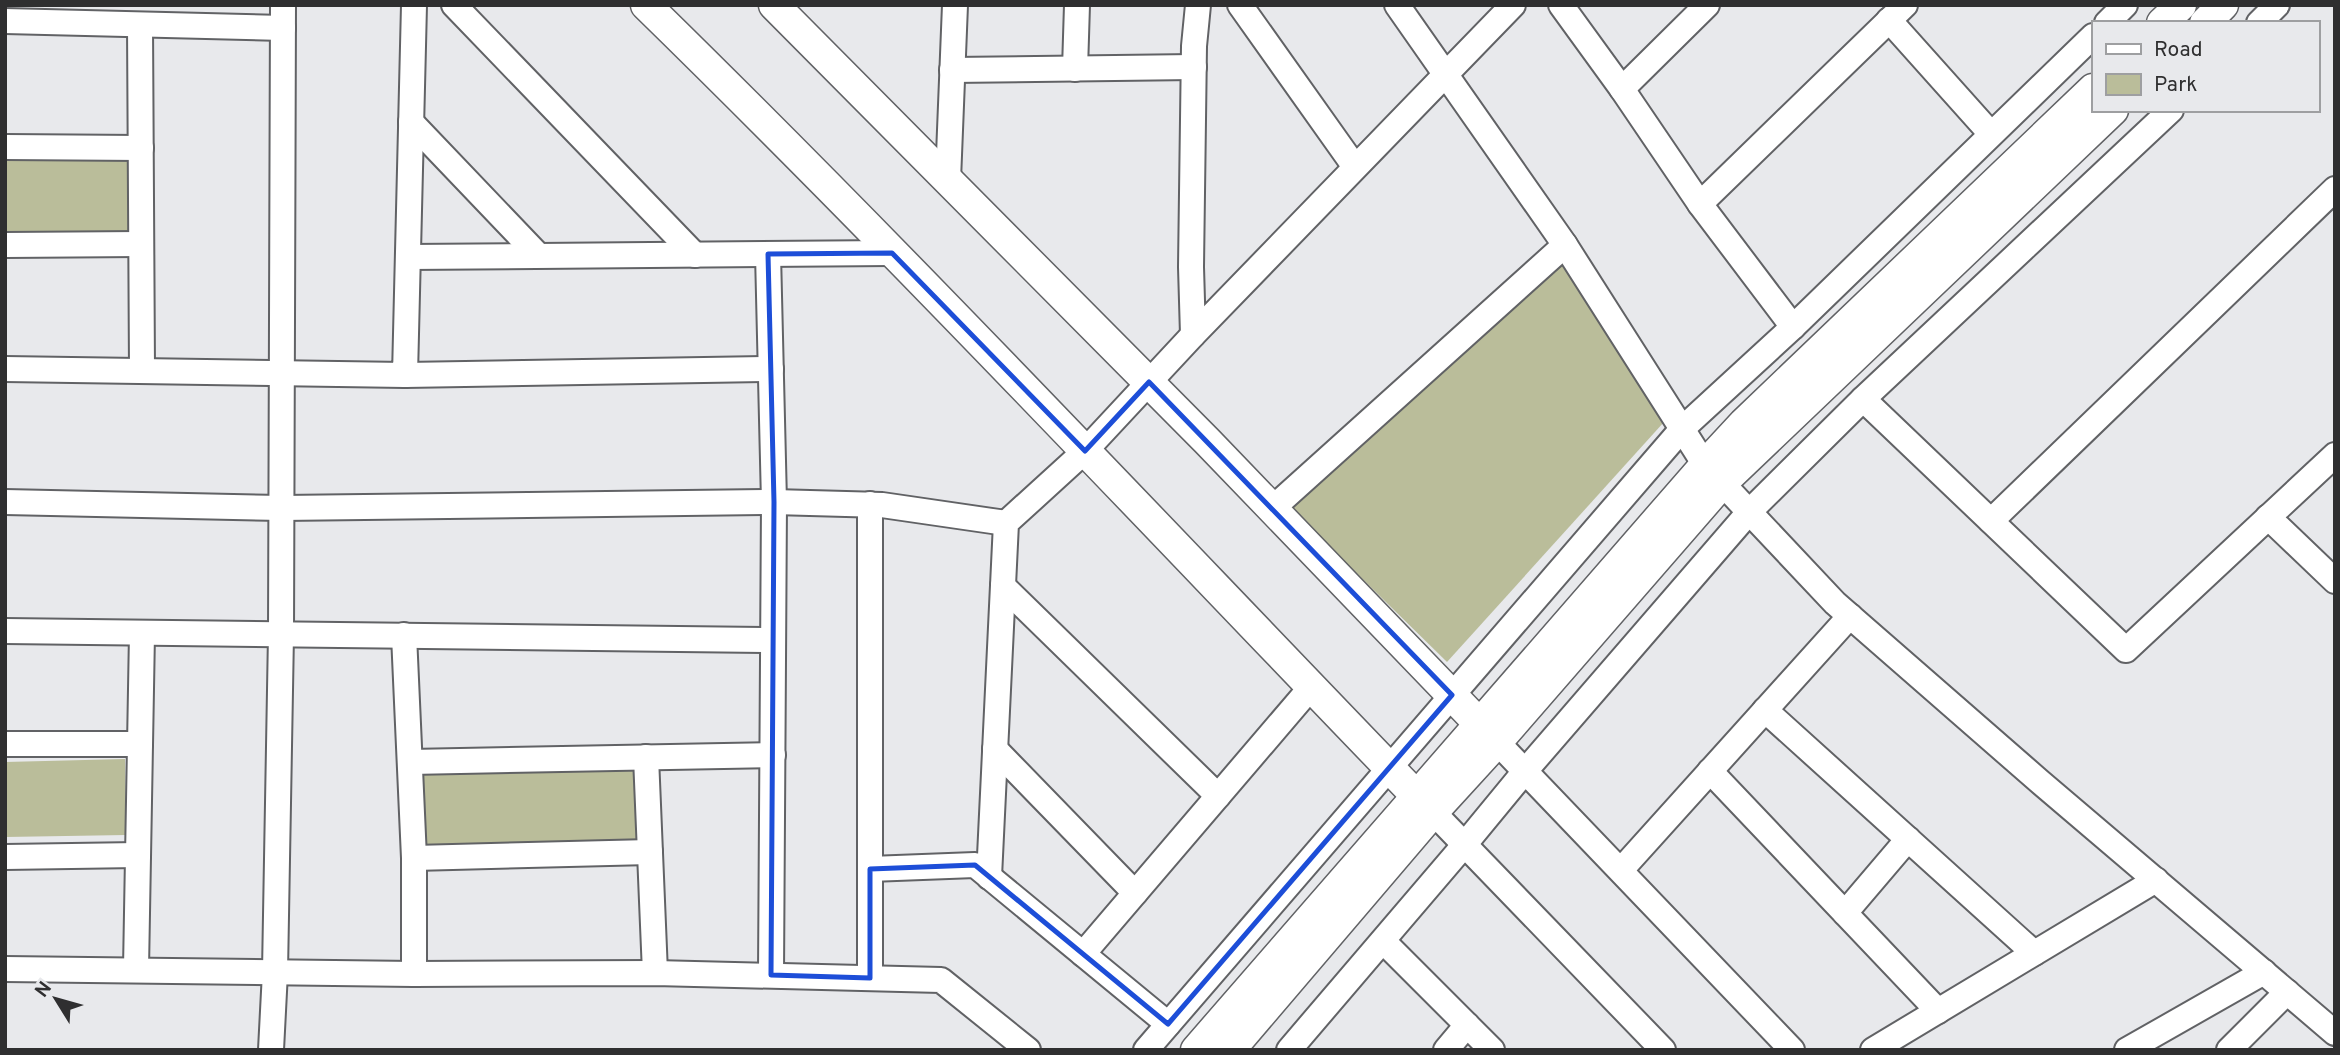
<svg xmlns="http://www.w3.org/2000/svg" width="2340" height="1055" viewBox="0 0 2340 1055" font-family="Overpass,sans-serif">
  <rect width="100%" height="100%" fill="#e8e9ec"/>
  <!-- green -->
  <g fill="#babd9a">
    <polygon points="130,155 131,231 5,233 5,157"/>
    <polygon points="1562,263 1664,422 1447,662 1289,507"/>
    <polygon points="125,759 126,835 5,837 5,762"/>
    <polygon points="635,767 637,840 422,845 421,772"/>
  </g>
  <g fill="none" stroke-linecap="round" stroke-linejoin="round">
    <!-- minor casing -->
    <g stroke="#616265" stroke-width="28">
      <g id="minor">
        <polyline points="454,5 695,255"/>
        <polyline points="1240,5 1355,167"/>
        <polyline points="1561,5 1622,89 1700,204 1793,327"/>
        <polyline points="1889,20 1991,134"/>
        <polyline points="5,21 283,28"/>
        <polyline points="2107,23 2125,5"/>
        <polyline points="2259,23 2277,5"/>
        <polyline points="140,25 142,370"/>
        <polyline points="1075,69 1077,5"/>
        <polyline points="952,70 1194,67"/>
        <polyline points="1622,89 1707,5"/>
        <polyline points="411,122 538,255"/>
        <polyline points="5,147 141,148"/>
        <polyline points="948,180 955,5"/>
        <polyline points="1700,204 1905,5"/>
        <polyline points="5,245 141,244"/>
        <polyline points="1565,245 1705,465 1835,603 2039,781 2335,1033"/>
        <polyline points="768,254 774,502 771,975"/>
        <polyline points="408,257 892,253"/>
        <polyline points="1193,335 1191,267 1194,46 1198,5"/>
        <polyline points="5,369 405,375 414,5"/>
        <polyline points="405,375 771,369"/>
        <polyline points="1863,399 2126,650 2335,455"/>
        <polyline points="5,502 282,508 774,502 882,505 1006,523"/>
        <polyline points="1273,508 1565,245 1397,5"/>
        <polyline points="2268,517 2335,581"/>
        <polyline points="1991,521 2335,189"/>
        <polyline points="1003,586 1218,796"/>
        <polyline points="5,631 773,640"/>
        <polyline points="404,635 414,858 414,974"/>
        <polyline points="1765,710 2034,953"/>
        <polyline points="1497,742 1792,1050"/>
        <polyline points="5,744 140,744"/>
        <polyline points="995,749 1135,893"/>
        <polyline points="646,757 655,973"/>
        <polyline points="410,762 773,755"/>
        <polyline points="1710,771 1938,1011"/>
        <polyline points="1433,812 1663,1050"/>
        <polyline points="5,857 138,855"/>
        <polyline points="414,858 650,852"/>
        <polyline points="870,869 975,865 1168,1024"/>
        <polyline points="1621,870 1850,616"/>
        <polyline points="989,877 1006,523 1085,451 1193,335 1513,5"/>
        <polyline points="1845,913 1908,839"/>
        <polyline points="1383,941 1492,1050"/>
        <polyline points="1083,954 1312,686"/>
        <polyline points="5,969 414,974 655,973 941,980 1028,1050"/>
        <polyline points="136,969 142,633"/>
        <polyline points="870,978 870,504"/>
        <polyline points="271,1050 275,972 281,634 283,5"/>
        <polyline points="1146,1050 1682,429 1793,327 2093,36"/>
        <polyline points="1289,1050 1465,844 1526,770 1750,511 1863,399 2171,110"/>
        <polyline points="1446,1050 1467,1025"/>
        <polyline points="1873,1050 2156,880"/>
        <polyline points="2127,1050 2264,972"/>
        <polyline points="2229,1050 2287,992"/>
      </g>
    </g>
    <!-- tertiary casing -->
    <g stroke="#616265" stroke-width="33">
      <g id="tertiary">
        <path d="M646,5C914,267 1170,541 1430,810"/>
        <polyline points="774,5 1207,441 1492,737"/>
        <polyline points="2162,23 2181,5"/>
        <polyline points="2205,23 2223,5"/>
        <polyline points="1196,1050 1705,465 1744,423 2093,89"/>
        <polyline points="1230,1050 1433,812 1497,742 1723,482 2113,110"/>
      </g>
    </g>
    <!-- minor -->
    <use href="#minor" stroke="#fff" stroke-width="24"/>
    <!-- tertiary -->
    <use href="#tertiary" stroke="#fff" stroke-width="30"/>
  </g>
  <!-- marked area -->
  <path fill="none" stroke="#1d4ed8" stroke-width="5" stroke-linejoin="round" d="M892,253L1085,451L1149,382L1452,695L1168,1024L975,865L870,869V978L771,975L774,502L768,254Z"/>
  <!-- border -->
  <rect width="2340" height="1055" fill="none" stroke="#2f2f30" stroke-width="14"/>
  <!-- legend -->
  <rect x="2092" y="21" width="228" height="91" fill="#e8e9ec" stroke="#9e9fa1" stroke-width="2"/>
  <rect x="2106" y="44" width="35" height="10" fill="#ffffff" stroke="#9e9fa1" stroke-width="2"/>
  <text x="2154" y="56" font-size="21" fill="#2f2f30">Road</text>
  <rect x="2106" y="74" width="35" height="21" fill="#babd9a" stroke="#9e9fa1" stroke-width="2"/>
  <text x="2154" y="91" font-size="21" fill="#2f2f30">Park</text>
  <!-- north arrow -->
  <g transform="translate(56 999) rotate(307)" stroke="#e8e9ec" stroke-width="5" paint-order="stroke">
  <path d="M0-5L12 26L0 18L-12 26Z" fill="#2f2f30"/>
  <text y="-10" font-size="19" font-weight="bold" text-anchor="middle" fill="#2f2f30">N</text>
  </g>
</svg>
